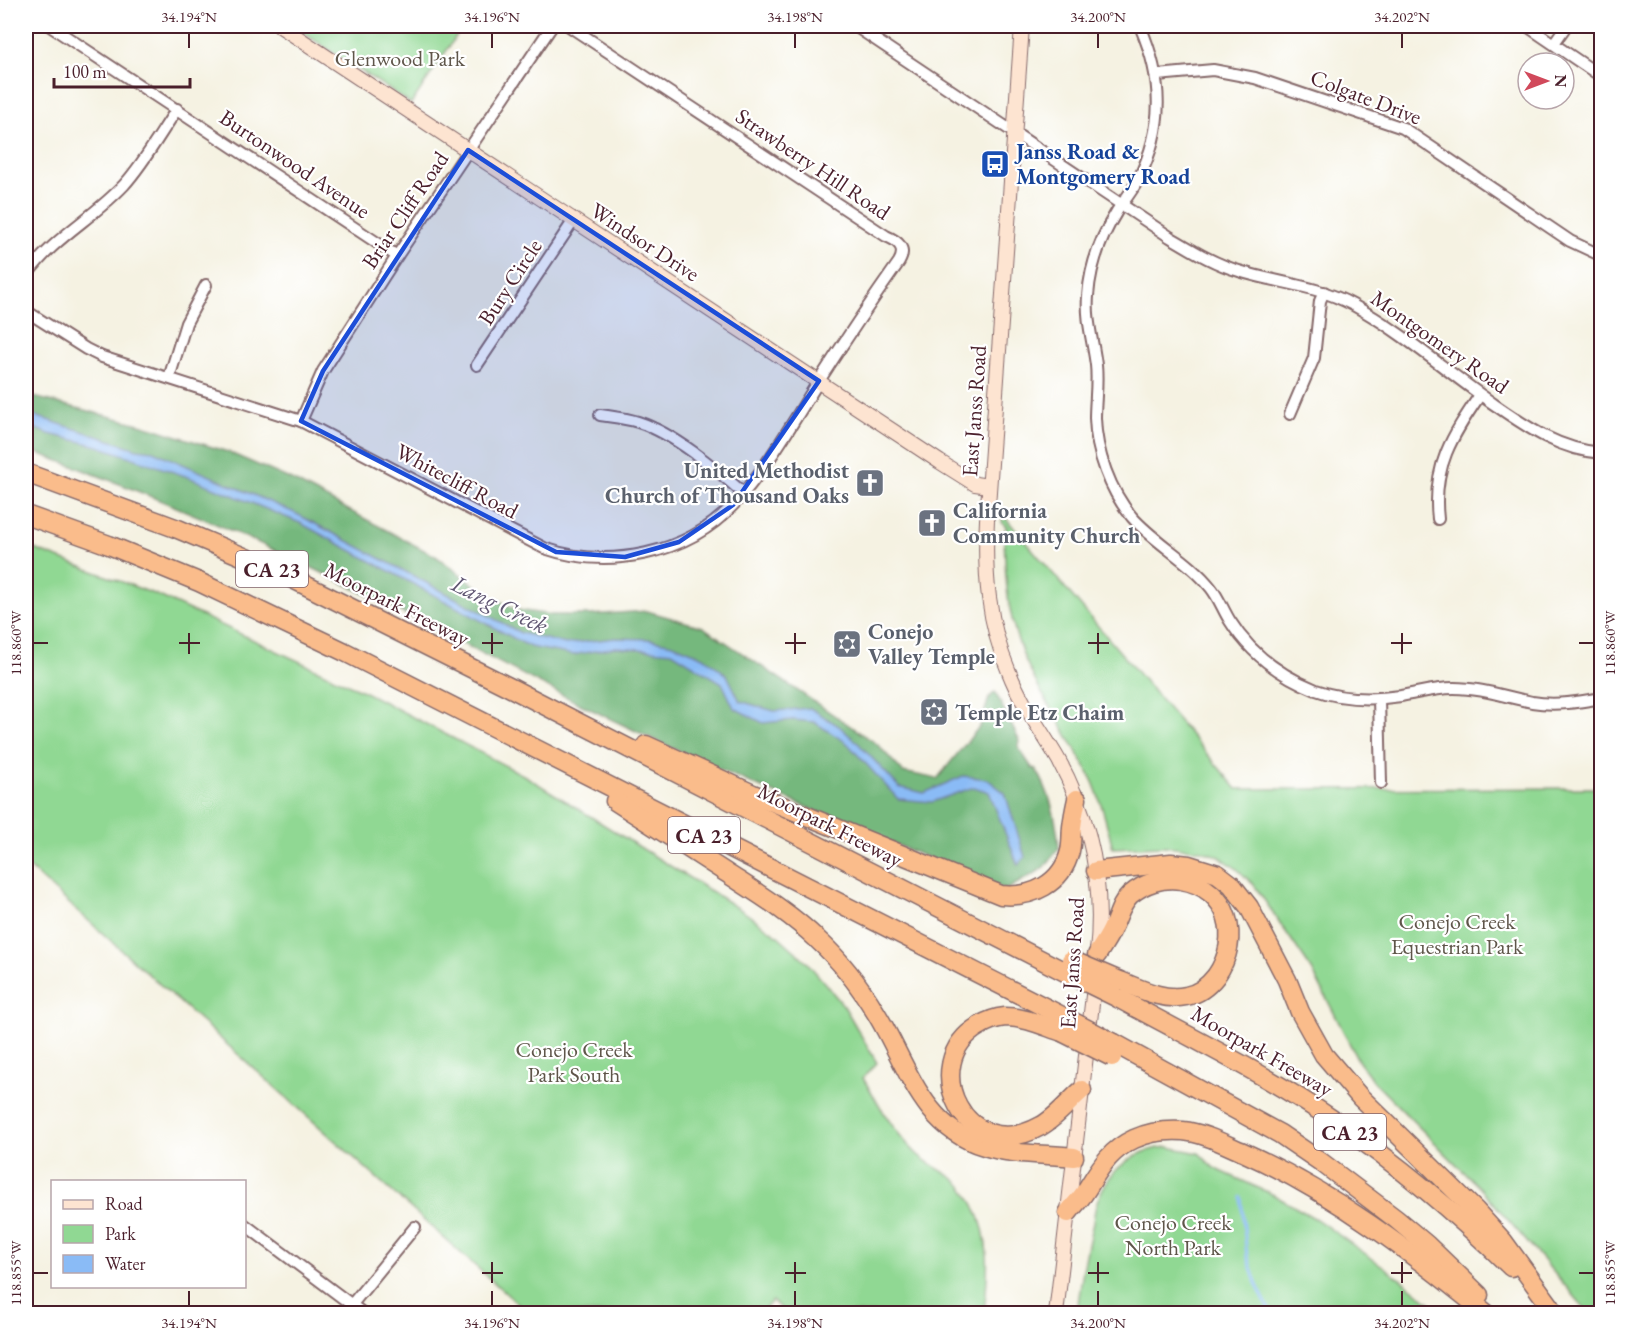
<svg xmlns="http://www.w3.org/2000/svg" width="1627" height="1339" viewBox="0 0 1627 1339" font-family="'EB Garamond',serif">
  <rect width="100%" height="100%" fill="#fff"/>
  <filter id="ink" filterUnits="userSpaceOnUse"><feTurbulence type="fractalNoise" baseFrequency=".0167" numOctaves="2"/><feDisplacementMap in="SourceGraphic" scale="12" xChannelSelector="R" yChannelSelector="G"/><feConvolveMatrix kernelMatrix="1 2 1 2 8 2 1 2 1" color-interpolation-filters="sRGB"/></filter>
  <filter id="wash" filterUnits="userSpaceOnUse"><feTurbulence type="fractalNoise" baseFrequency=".008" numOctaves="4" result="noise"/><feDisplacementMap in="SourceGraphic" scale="24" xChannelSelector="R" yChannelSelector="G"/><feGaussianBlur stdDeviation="1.35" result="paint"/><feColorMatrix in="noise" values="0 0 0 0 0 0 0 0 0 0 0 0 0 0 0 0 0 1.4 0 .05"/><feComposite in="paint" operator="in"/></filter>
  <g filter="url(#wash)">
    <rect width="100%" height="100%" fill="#f5f2e2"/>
    <!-- green -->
    <g fill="#90d893" stroke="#6d7c5f" stroke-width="1.5">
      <polygon points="293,26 463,26 411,104"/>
      <path d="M1003,515L1237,789L1601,788V1313H1589L1481,1189L1375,1083L1359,1062L1312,970L1254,885L1237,869L1220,857L1201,850L1165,846L1113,848C1107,826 1102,803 1093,782C1071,736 1039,697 1021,649C1006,611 1005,571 1004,531L1007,528L1002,522Z"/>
      <path d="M26,546L157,595L367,693L527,777L741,910L777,935L806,961L844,1006L877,1063L863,1078C879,1105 893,1131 916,1153C928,1165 945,1171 958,1182C965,1188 969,1197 974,1205C992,1241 988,1275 984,1313H786L772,1301L760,1314L528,1313L26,865Z"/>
      <path d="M1168,1147L1199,1153L1214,1168L1272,1194L1316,1219L1394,1274L1443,1313H1077C1080,1285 1085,1258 1091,1231C1094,1220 1094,1209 1098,1199C1110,1168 1136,1149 1168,1147Z"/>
    </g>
    <!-- forest -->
    <path fill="#74b87d" stroke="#5f6c54" stroke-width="1.5" d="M26,395L143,425L228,452L292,480L437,557L489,596L518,610L551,615H590L647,611L703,627L877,744L903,772L937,779L980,726L989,698L995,692L1020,742L1018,747L1032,768L1036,769C1050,792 1057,822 1059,848L1044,868L1006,890C863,831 719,773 580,704C479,653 379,598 276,551C194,513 111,479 26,449Z"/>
    <!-- water -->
    <polygon fill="#8abbf6" stroke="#6a6d90" stroke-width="1.5" points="26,413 137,449 153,451 295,513 521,633 566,644 615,638 648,639 673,644 704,657 727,675 740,701 774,711 810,708 839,726 859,744 899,787 924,793 963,776 987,779 1005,793 1025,857 1018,865 989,792 974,787 932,802 898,799 847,743 814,722 793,720 763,723 734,708 722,683 672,652 616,647 573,655 530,647 300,523 188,477 98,446 49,434 26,425"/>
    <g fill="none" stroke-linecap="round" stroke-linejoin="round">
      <!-- stream -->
      <polyline stroke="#8abbf6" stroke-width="3" points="1241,1197 1247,1256 1256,1283 1271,1314"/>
    </g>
  </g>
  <g filter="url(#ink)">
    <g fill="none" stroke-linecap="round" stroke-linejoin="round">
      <!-- street casing -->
      <g stroke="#86696b" stroke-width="14">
        <g id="street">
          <polyline points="50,26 397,256"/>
          <path d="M855,26L1170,237C1192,250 1214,264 1239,271C1277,283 1317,285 1353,305C1404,333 1447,372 1495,405C1528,428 1560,450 1602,453"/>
          <path d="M1140,26C1163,79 1165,126 1138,180C1132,191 1124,201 1117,211C1101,237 1090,266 1088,296C1086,320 1093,341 1096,365C1098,383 1095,401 1095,418C1096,452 1110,491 1132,517C1156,544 1189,560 1211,588C1219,598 1223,610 1230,621C1250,653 1281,676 1316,690C1343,700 1373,700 1401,696C1419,693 1435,688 1454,688C1481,688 1506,697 1532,702C1556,706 1579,702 1602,698"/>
          <polyline points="1527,26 1602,77"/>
          <polyline points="1554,43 1566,26"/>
          <polyline points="1157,75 1213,70 1255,78 1403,128 1570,241 1602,256"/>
          <path d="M26,276C54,237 92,219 124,185C144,163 160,134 177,109"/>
          <path d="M26,311L86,349L102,357L301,421L544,548C608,570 687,555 734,504C766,469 790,427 815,387C842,345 870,303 899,262C907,248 898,241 886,236L569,26"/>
          <polyline points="477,365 574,220"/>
          <polyline points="169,378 186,323 206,285"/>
          <polyline points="1290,414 1314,358 1320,301 1324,292"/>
          <path d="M600,415C613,417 625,418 638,422C675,434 715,468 743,493"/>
          <polyline points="301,421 323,371 397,256 552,26"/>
          <path d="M1438,519C1432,467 1452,436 1480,395"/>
          <polyline points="1379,698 1381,783"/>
          <polyline points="244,1224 364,1314"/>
          <polyline points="344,1314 415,1227"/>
        </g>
      </g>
      <!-- secondary casing -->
      <g stroke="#86696b" stroke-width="16">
        <g id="secondary">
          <polyline points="280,26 940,462 975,484 989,486"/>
          <path d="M1022,26L987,520C984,573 988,623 1009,672C1021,703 1041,730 1058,759C1091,819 1104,885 1097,953"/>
          <polyline points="1056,1314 1095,978"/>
        </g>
      </g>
      <!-- highway casing -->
      <g stroke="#86696b" stroke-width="21">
        <g id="highway">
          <polyline points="26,473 178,529 277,571 509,687 1069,974"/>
          <polyline points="26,515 109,545 199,582 345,652 1064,1017"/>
          <path d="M646,745L753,794L1001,895C1032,898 1062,884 1070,851C1072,843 1071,835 1072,827C1073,818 1075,808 1077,799"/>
          <path d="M615,801C652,825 688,848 725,872C757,893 789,912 817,939C840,960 860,986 876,1013C907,1063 921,1127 984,1146C1012,1155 1045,1154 1074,1157"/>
          <polyline points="1096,871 1171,863 1189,865 1218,874 1231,884 1249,907 1287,980 1300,1012 1324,1055 1360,1097 1476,1211 1503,1241 1551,1307"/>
          <path d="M1097,955C1102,946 1109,937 1113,927C1119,915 1120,905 1130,895C1144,883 1163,877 1181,880C1230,888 1242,939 1216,976C1209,985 1198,994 1186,996C1163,1001 1141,989 1120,981"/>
          <path d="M1118,998C1191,1038 1268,1075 1336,1122C1399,1165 1457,1214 1511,1267"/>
          <path d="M1062,1032C1044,1026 1025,1017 1005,1017C996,1018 987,1021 979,1026C916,1063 965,1168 1041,1126C1056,1118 1069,1101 1082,1090"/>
          <polyline points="1114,1043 1280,1134 1321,1162 1396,1219 1427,1245 1479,1295"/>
          <path d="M1068,1213C1073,1206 1080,1200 1085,1192C1099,1170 1108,1151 1134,1139C1149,1132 1167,1130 1183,1131C1204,1133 1224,1144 1243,1152C1333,1192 1411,1252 1487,1314"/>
        </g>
      </g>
      <!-- street -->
      <use href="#street" stroke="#fff" stroke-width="10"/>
      <!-- secondary -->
      <use href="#secondary" stroke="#fde4d1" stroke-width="14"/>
      <!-- highway -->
      <use href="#highway" stroke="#fabc8b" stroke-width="18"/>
      <!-- highway-bridge casing -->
      <g stroke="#86696b" stroke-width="21" stroke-linecap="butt">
        <g id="highway-bridge">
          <polyline points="1071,960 1120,981"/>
          <polyline points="1069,974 1118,998"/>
          <polyline points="1064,1017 1114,1043"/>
          <polyline points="1062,1032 1112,1057"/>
        </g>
      </g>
      <!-- highway-bridge -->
      <use href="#highway-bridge" stroke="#fabc8b" stroke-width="18"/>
    </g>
  </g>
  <!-- marked area -->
  <path fill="#1d4ed8" fill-opacity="0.2" stroke="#1d4ed8" stroke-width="4.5" stroke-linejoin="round" d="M468,150L819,381L733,505L679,542L625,557L556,552L301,421L323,371Z"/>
  <!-- ticks -->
  <path fill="none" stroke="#4a1f2b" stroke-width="2" d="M189,33V48M492,33V48M795,33V48M1098,33V48M1402,33V48M189,633V654M492,633V654M795,633V654M1098,633V654M1402,633V654M33,643H48M179,643H200M482,643H503M785,643H806M1088,643H1109M1391,643H1412M1579,643H1594M492,1262V1283M795,1262V1283M1098,1262V1283M1402,1262V1283M33,1273H48M482,1273H503M785,1273H806M1088,1273H1109M1391,1273H1412M1579,1273H1594M189,1291V1306M492,1291V1306M795,1291V1306M1098,1291V1306M1402,1291V1306"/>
  <!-- icons -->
  <defs>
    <g id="bus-square" transform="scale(1.5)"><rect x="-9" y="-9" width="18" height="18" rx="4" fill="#1a4fb4" stroke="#fff"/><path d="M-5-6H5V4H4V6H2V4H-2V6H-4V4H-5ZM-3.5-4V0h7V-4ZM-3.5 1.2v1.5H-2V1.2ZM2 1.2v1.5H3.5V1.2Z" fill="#fff"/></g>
    <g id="church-square" transform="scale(1.5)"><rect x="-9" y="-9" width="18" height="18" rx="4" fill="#6b7280" stroke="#fff"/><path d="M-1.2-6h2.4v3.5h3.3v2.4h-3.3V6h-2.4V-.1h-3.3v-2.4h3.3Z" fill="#fff"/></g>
    <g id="synagogue-square" transform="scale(1.5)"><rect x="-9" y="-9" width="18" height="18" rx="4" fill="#6b7280" stroke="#fff"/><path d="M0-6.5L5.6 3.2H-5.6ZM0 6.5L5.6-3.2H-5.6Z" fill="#fff"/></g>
  </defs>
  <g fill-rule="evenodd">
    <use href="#bus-square" x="995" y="164"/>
    <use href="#church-square" x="870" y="483"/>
    <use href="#church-square" x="932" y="523"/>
    <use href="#synagogue-square" x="847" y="644"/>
    <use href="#synagogue-square" x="934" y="712"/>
  </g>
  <g text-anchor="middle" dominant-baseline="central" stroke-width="4.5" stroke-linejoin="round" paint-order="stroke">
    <!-- shield labels -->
    <g fill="#fff" stroke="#80626b" stroke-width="1.5">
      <rect x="236" y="551" width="72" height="36" rx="4.5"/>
      <rect x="668" y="817" width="72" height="36" rx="4.5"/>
      <rect x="1314" y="1114" width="72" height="36" rx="4.5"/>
    </g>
    <g font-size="21" font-weight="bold" fill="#4a1f2b">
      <text x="272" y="569">CA 23</text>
      <text x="704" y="835">CA 23</text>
      <text x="1350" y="1132">CA 23</text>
    </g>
    <!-- park labels -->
    <g font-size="22" fill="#5f564a" stroke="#fff">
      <text x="400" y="58">Glenwood Park</text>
      <text x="1457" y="921">Conejo Creek<tspan x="1457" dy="25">Equestrian Park</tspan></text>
      <text x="574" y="1049">Conejo Creek<tspan x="574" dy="25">Park South</tspan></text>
      <text x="1173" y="1222">Conejo Creek<tspan x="1173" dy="25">North Park</tspan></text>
    </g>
    <!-- street labels -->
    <g font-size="22" fill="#4a1f2b" stroke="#fff">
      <text transform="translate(1366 97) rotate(21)">Colgate Drive</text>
      <text transform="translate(295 164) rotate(34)">Burtonwood Avenue</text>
      <text transform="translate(813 164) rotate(34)">Strawberry Hill Road</text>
      <text transform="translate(405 210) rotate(-56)">Briar Cliff Road</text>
      <text transform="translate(645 242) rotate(33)">Windsor Drive</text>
      <text transform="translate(510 282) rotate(-57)">Bury Circle</text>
      <text transform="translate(1440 342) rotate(35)">Montgomery Road</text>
      <text transform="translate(974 411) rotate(-86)">East Janss Road</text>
      <text transform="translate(457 481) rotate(28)">Whitecliff Road</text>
      <text transform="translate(397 604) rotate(27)">Moorpark Freeway</text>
      <text transform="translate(830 825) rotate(27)">Moorpark Freeway</text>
      <text transform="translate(1072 963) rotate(-86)">East Janss Road</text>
      <text transform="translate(1262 1051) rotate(30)">Moorpark Freeway</text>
    </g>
    <!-- transit labels -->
    <g font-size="22" font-weight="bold" fill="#164399" stroke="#fff" text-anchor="start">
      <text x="1016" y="151">Janss Road &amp;<tspan x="1016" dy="25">Montgomery Road</tspan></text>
    </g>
    <!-- worship labels -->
    <g font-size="22" font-weight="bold" fill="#5b616d" stroke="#fff" text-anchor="start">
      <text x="849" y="470" text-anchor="end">United Methodist<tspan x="849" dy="25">Church of Thousand Oaks</tspan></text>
      <text x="953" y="510">California<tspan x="953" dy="25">Community Church</tspan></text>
      <text x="868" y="631">Conejo<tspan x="868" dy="25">Valley Temple</tspan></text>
      <text x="955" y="712">Temple Etz Chaim</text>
    </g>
    <!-- water labels -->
    <g font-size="24" font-style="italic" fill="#605672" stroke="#fff">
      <text transform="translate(500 604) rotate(26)">Lang Creek</text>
    </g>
  </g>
  <!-- margin -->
  <rect width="1627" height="1339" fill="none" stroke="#fff" stroke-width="66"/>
  <!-- legend -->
  <rect x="51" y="1180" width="195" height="108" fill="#ffffff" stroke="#b7a5aa" stroke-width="1.5"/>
  <rect x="63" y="1200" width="30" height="9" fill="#fde4d1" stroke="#b7a5aa" stroke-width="1.5"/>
  <text x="105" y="1210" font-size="18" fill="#4a1f2b">Road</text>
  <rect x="63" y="1225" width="30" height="18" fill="#90d893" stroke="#b7a5aa" stroke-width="1.5"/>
  <text x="105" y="1240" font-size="18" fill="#4a1f2b">Park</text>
  <rect x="63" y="1255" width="30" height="18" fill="#8abbf6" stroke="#b7a5aa" stroke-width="1.5"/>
  <text x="105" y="1270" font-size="18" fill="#4a1f2b">Water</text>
  <!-- north arrow -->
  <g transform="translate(1546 81) rotate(90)"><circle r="28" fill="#ffffff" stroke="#b7a5aa" stroke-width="1.5"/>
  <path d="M0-4.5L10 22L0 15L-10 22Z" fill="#d1495b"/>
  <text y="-9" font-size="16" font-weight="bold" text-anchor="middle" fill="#4a1f2b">N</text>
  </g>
  <!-- scale -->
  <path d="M54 78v9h136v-9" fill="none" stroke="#4a1f2b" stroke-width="3"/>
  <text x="63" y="78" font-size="18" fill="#4a1f2b" stroke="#ffffff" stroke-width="4.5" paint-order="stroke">100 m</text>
  <rect x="33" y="33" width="1561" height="1273" fill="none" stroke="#4a1f2b" stroke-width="2"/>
  <g font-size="15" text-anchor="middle" fill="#4a1f2b">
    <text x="189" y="22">34.194°N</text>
    <text x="492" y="22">34.196°N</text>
    <text x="795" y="22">34.198°N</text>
    <text x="1098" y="22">34.200°N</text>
    <text x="1402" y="22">34.202°N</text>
    <text transform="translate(1610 643) rotate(-90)" y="5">118.860°W</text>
    <text transform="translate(16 643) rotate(-90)" y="5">118.860°W</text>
    <text transform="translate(1610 1273) rotate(-90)" y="5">118.855°W</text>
    <text transform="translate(16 1273) rotate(-90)" y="5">118.855°W</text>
    <text x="189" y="1328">34.194°N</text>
    <text x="492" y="1328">34.196°N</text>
    <text x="795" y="1328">34.198°N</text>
    <text x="1098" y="1328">34.200°N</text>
    <text x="1402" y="1328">34.202°N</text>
  </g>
</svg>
